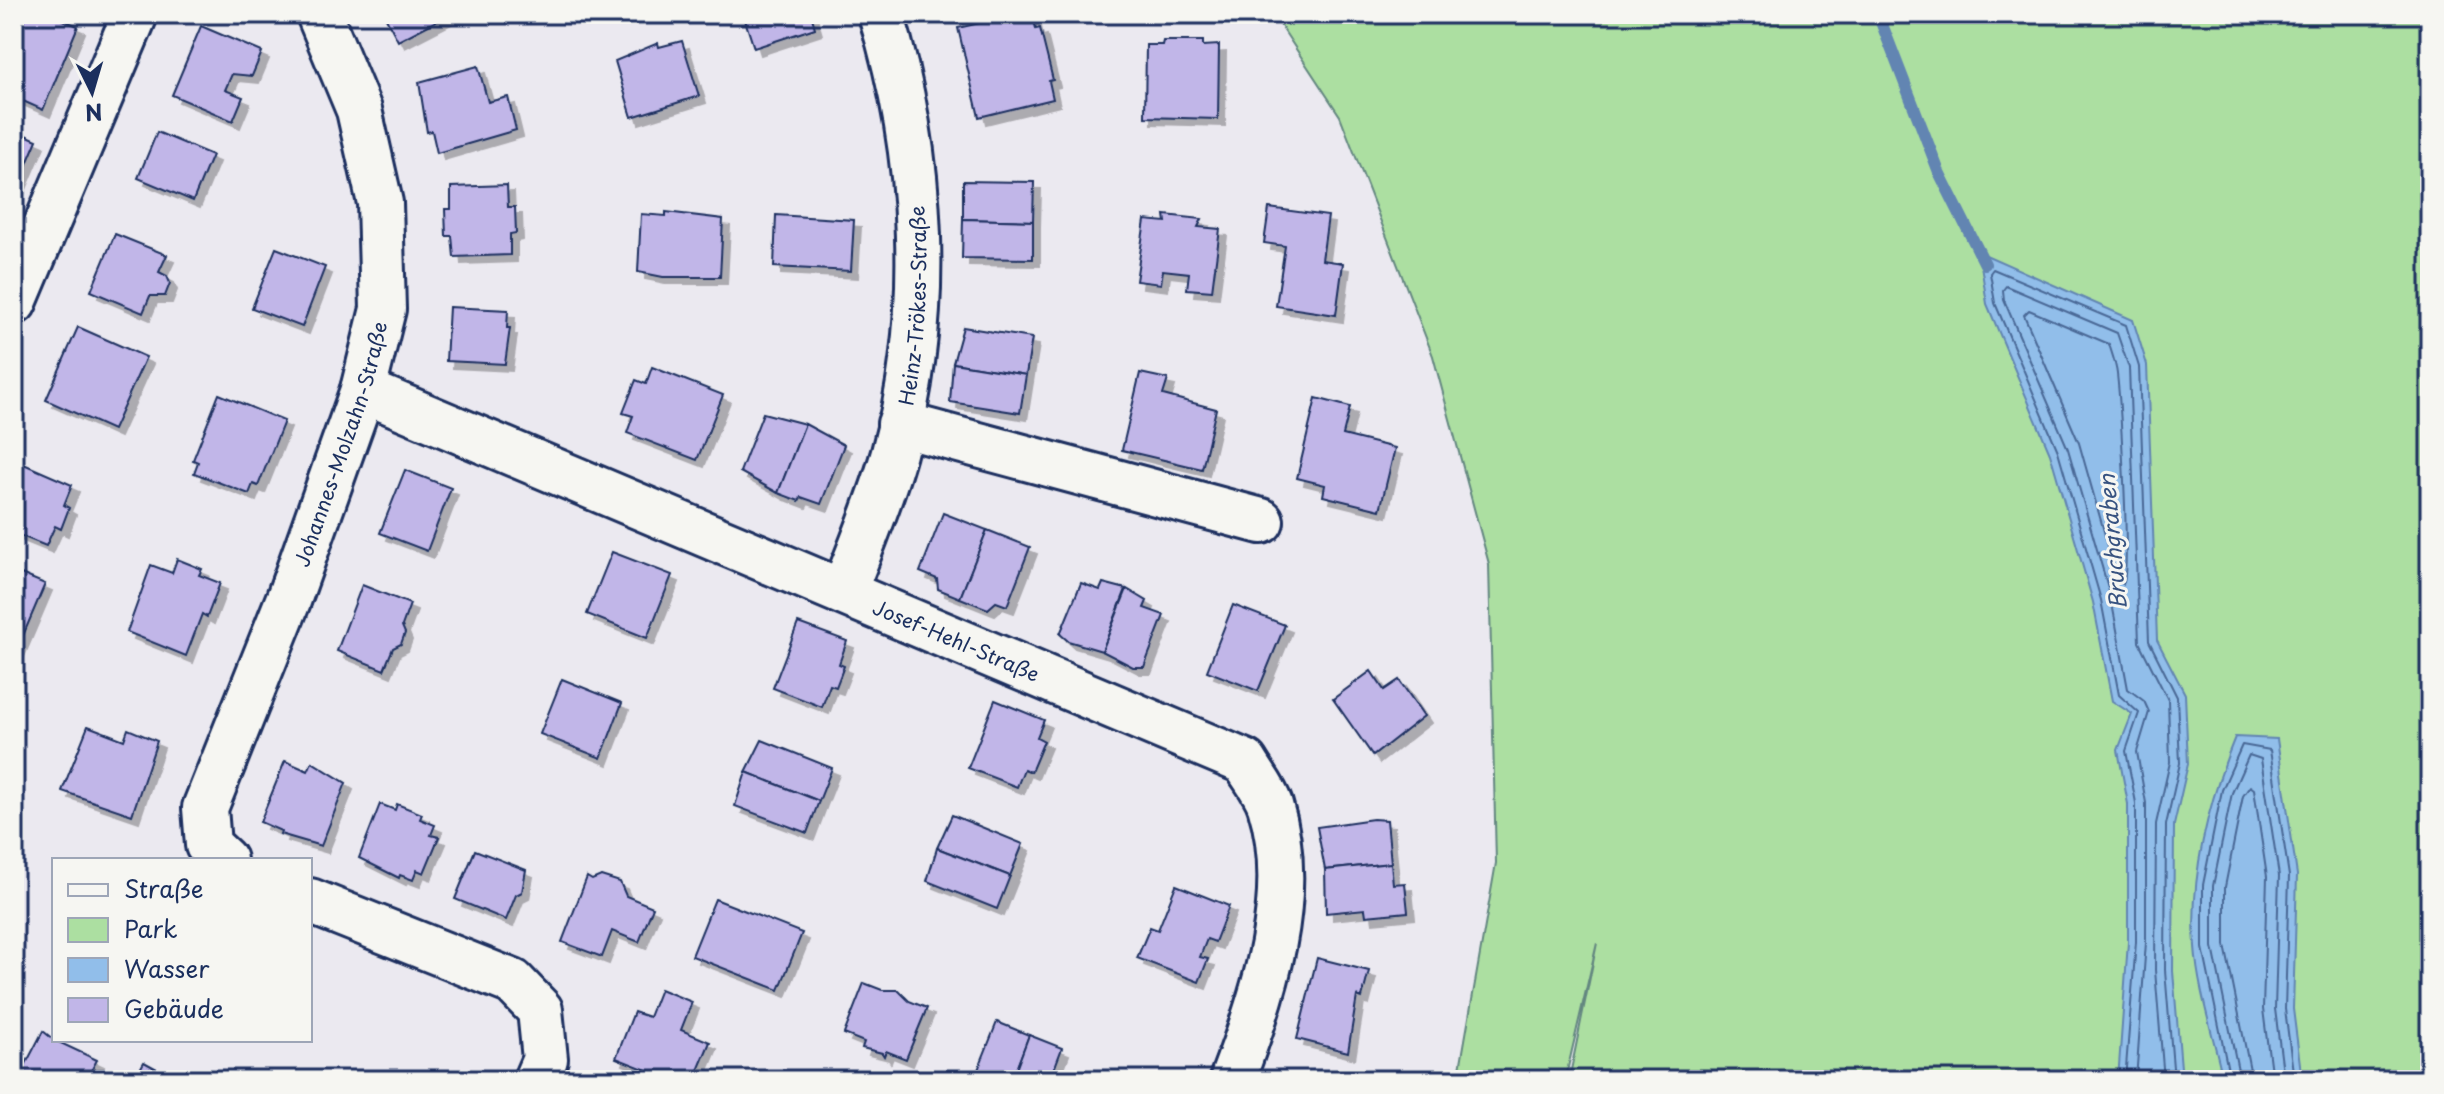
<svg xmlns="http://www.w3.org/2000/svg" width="2444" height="1094" viewBox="0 0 2444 1094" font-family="'Playpen Sans',sans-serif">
  <defs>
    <filter id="shadow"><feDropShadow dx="7" dy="7" stdDeviation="0" flood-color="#0004"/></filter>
  </defs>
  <rect width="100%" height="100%" fill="#ebe9f0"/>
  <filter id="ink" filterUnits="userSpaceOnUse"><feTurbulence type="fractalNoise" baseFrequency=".0125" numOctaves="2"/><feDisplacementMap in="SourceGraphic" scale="16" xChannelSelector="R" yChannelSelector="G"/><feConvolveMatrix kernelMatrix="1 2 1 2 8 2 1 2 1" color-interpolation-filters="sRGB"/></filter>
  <g filter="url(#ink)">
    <!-- green -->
    <polygon fill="#acdfa1" stroke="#648780" stroke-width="2" points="1273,14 2430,14 2430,1080 1569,1080 1597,943 1565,1080 1458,1080 1496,863 1489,564 1433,356 1340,116"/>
    <!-- water -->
    <g fill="#91beea" stroke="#6285b2" stroke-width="2">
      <polygon points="1979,252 2133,320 2147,365 2157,640 2185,694 2188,764 2174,825 2173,971 2182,1080 2118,1080 2128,942 2128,804 2118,750 2132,714 2112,701 2093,602 2050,453 1987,304"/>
      <path d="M2235,737L2277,739L2297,875L2293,1009L2302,1080H2223C2214,1037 2198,991 2195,947C2190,875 2208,803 2235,737Z"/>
    </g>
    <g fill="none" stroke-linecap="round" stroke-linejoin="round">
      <!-- shore -->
      <g stroke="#4a6896" stroke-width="2">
        <path d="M2029,310L2109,344C2112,354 2116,364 2117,374C2120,401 2131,570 2123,584L2118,581L2079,443L2024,315Z"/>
        <polyline points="2125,1080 2136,942 2136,803 2126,751 2139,713 2119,695 2101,600 2058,451 1995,303 1990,273 1993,269 2126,325 2139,367 2149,641 2177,697 2180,763 2166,825 2165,970 2174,1080"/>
        <polyline points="2136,1080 2146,942 2146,803 2137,752 2149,712 2144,701 2128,689 2111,598 2068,449 2004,300 2003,290 2006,286 2117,333 2129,368 2139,642 2168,700 2170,762 2156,824 2155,970 2164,1080"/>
        <polyline points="2230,1080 2203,948 2203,885 2222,790 2242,745 2270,750 2289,876 2285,1009 2294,1080"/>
        <polyline points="2240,1080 2213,947 2213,886 2232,793 2249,755 2261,759 2279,876 2275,1009 2284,1080"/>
        <polyline points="2252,1080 2225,945 2225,887 2243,796 2250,786 2254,789 2267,877 2263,1009 2272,1080"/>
      </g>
      <!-- stream -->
      <polyline stroke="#6285b2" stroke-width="12" points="1878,14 1939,172 1985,264"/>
    </g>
    <!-- building -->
    <g fill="#c1b6e8" stroke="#1b2f5e" stroke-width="2" filter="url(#shadow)">
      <polygon points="27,14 49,14 78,26 43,110 14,97 14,44"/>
      <polygon points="384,14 450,14 398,41"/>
      <polygon points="743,14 811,14 815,28 754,48"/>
      <polygon points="1018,14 1033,14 1036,29 1040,28 1053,80 1049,81 1053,99 979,117 958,28"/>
      <polygon points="201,26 262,52 252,76 232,74 225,90 243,97 233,121 172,95"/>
      <polygon points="682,41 699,96 632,117 615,61 658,43 659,47"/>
      <polygon points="1163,41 1203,41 1203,46 1219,45 1218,119 1145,117 1146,45 1162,45"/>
      <polygon points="478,66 488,102 508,97 516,130 437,153 432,131 427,132 419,82"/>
      <polygon points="14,130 37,140 14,194"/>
      <polygon points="157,132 212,155 193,201 138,178"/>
      <polygon points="963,181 1034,182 1033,221 963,219"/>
      <polygon points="507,185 508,207 515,207 516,233 510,234 510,255 454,257 452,236 446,236 445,209 451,209 451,187"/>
      <polygon points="1269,208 1328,216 1322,260 1343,263 1336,315 1276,306 1285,246 1264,243"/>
      <polygon points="666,212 723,219 720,277 663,277 638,272 641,214 666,216"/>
      <polygon points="776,215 854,220 851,271 774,267"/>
      <polygon points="1165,215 1202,219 1198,227 1220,229 1212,291 1187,289 1189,273 1163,270 1161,284 1136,281 1145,220 1166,222"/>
      <polygon points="963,219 1033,221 1033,259 962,258"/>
      <polygon points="115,234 167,255 159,272 167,276 170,283 165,296 150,296 143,313 91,291"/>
      <polygon points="276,248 325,267 302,327 252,308"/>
      <polygon points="449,307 508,310 507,328 510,328 505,364 446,361"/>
      <polygon points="78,327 146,357 113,430 46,400"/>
      <polygon points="963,327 1032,338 1026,375 953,363"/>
      <polygon points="953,363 1026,375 1020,413 950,402"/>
      <polygon points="652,367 723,395 697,460 627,433 633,416 623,413 636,380 646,384"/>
      <polygon points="1140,373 1168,379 1163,395 1216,409 1202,469 1122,450"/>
      <polygon points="219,394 284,421 258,486 253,484 249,494 194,473 198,462 193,460"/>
      <polygon points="1316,398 1350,407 1343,435 1395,448 1380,510 1323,496 1325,485 1297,478"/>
      <polygon points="763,413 805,424 778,493 740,472"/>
      <polygon points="805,424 844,445 821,504 801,497 799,501 778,493"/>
      <polygon points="19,462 72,485 64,505 69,508 61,529 55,526 46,546 14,533 14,474"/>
      <polygon points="405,470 451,488 427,551 380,533"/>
      <polygon points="943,513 987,530 960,598 938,589 937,579 920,572"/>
      <polygon points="987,530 1030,547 1007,606 996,602 988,609 960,598"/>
      <polygon points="612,552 672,575 647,638 587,614"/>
      <polygon points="177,559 202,569 199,575 220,583 207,617 202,614 186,656 127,632 151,565 172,573"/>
      <polygon points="14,571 45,584 16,652 14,652"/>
      <polygon points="1081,583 1100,590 1103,583 1126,589 1102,651 1068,641 1060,634"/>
      <polygon points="362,585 410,604 402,626 405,633 401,644 393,648 384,670 337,651"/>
      <polygon points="1127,589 1147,601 1144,608 1164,615 1144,667 1133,667 1102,651"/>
      <polygon points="1233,605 1285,625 1258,691 1207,671"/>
      <polygon points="798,623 847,641 839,664 844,666 836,687 830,685 822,707 773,688"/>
      <polygon points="1371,671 1384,690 1399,680 1424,716 1373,756 1333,699"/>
      <polygon points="562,679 622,703 601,758 540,734"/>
      <polygon points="995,700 1044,720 1037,737 1044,741 1031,772 1024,769 1017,787 968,768"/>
      <polygon points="88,726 124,740 128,729 157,741 132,815 62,791"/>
      <polygon points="762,740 832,768 819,801 746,772"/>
      <polygon points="285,761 308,771 312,762 346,783 321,846 280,834 281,831 260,822"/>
      <polygon points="746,772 819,801 807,833 735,806"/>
      <polygon points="380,804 395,810 397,804 422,814 420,819 435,825 431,835 439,837 424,873 417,870 413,880 400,875 399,878 359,858"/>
      <polygon points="952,815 1023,844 1010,876 937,848"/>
      <polygon points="1373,819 1387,820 1391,863 1325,870 1317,827"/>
      <polygon points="937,848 1010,876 997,909 927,881"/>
      <polygon points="475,850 526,870 522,892 516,895 506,920 455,899"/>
      <polygon points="1391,863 1393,884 1405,883 1408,912 1366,916 1365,909 1326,913 1325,870"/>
      <polygon points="601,876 620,882 626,896 653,907 639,942 612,931 602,957 562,942 587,877 592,880"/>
      <polygon points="1176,885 1229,906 1215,942 1207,939 1200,957 1208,959 1199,982 1137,958 1150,927 1158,930"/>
      <polygon points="715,899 802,933 779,990 692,956"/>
      <polygon points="1317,958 1369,971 1362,998 1357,996 1348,1052 1297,1039"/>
      <polygon points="864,983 882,990 898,990 909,1001 927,1008 906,1059 886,1051 884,1056 882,1053 862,1048 864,1042 844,1034"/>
      <polygon points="660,989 692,1002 681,1030 710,1042 694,1080 672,1080 616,1058 634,1012 649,1017"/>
      <polygon points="997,1022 1029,1035 1012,1080 974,1080"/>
      <polygon points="43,1031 54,1040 97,1060 86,1080 18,1079"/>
      <polygon points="1029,1035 1062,1048 1050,1080 1012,1080"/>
      <polygon points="144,1062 177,1080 134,1080"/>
    </g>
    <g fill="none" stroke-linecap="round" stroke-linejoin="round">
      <!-- minor casing -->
      <g stroke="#1b2f5e" stroke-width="50">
        <g id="minor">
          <polyline points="14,302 135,14"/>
          <path id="s1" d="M363,390L1245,762C1253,776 1265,790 1270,805C1298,895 1264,996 1232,1080"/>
          <polyline points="900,424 1261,521"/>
          <path id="s2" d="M844,591C861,546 881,500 894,453C932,311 924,155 881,14"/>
          <path id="s3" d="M224,860L208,845L205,808L289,598L363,390L383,309L380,203L359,110L319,14"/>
          <polyline points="310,901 513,982 540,1010 545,1059 536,1080"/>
        </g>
      </g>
      <!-- minor -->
      <use href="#minor" stroke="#f6f6f2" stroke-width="44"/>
    </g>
  </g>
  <g text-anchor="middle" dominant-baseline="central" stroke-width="6" stroke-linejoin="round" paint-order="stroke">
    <!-- street labels -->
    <g font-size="20" fill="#1b2f5e" stroke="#f6f6f2">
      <text stroke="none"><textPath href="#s2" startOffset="296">Heinz-Trökes-Straße</textPath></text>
      <text stroke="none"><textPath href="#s3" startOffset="448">Johannes-Molzahn-Straße</textPath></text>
      <text stroke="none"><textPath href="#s1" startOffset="644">Josef-Hehl-Straße</textPath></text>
    </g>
    <!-- water labels -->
    <g font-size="22" font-style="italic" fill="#385381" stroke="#f6f6f2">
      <text transform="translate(2111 542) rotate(-95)">Bruchgraben</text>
    </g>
  </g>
  <!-- margin -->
  <rect width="2444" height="1094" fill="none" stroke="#f6f6f2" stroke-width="48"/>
  <rect x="24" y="24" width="2396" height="1046" fill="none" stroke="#1b2f5e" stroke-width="3" filter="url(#ink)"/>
  <!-- legend -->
  <rect x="52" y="858" width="260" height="184" fill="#f6f6f2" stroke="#9ea6b7" stroke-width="2"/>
  <rect x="68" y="884" width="40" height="12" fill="#f6f6f2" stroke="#9ea6b7" stroke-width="2"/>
  <text x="124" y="898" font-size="24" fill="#1b2f5e">Straße</text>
  <rect x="68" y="918" width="40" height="24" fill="#acdfa1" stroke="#9ea6b7" stroke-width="2"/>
  <text x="124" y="938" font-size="24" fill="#1b2f5e">Park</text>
  <rect x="68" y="958" width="40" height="24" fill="#91beea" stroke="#9ea6b7" stroke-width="2"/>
  <text x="124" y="978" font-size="24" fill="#1b2f5e">Wasser</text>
  <rect x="68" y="998" width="40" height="24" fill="#c1b6e8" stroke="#9ea6b7" stroke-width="2"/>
  <text x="124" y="1018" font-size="24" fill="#1b2f5e">Gebäude</text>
  <!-- north arrow -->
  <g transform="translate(92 92) rotate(175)" stroke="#f6f6f2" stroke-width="6" paint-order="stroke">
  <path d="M0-6L14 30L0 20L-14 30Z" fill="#1b2f5e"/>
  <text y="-12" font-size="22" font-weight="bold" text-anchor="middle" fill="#1b2f5e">N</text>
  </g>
</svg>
